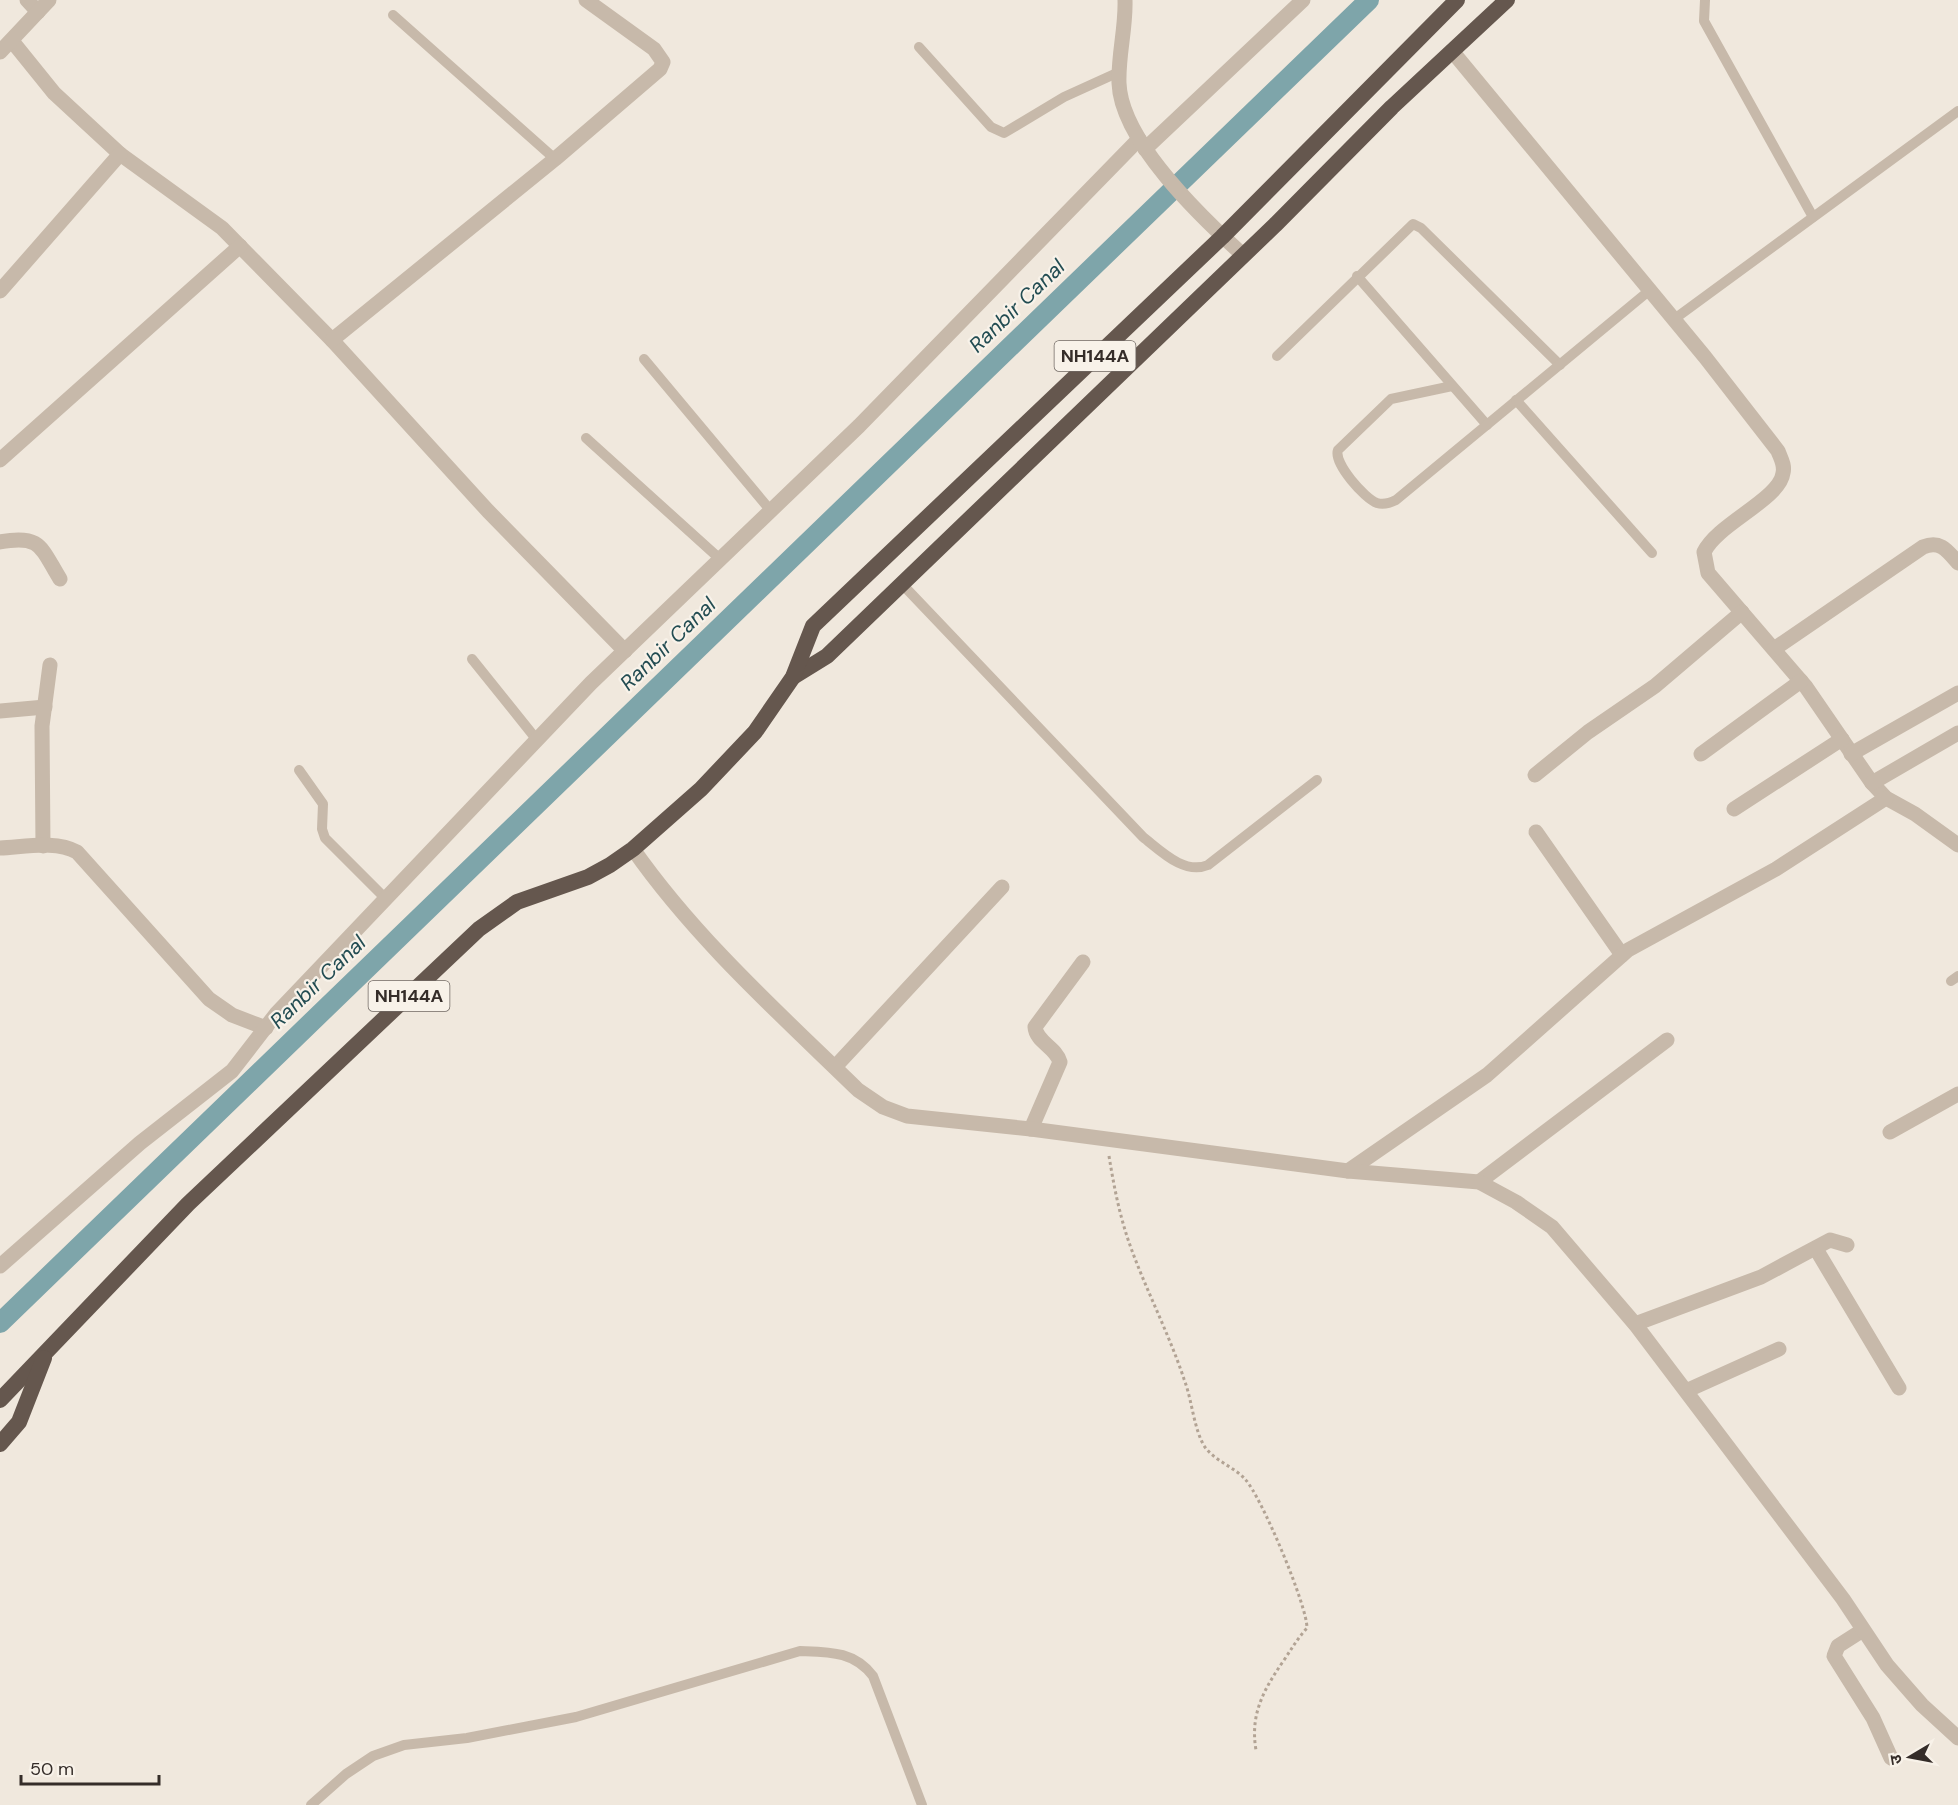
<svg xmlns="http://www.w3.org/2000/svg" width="1958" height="1805" viewBox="0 0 1958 1805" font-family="'DM Sans','Noto Sans Devanagari',sans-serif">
  <rect width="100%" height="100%" fill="#f0e8dd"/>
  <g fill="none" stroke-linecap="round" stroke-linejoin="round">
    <!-- canal -->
    <polyline stroke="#7ea5aa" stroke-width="20" points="0,1323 1369,0"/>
    <!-- path -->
    <path stroke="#b2a394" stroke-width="3" stroke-dasharray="3 3" stroke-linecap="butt" d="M1109,1156C1114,1187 1120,1218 1131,1248C1147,1292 1169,1334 1184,1379C1192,1400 1193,1424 1203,1444C1212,1460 1233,1466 1245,1479C1261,1496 1307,1605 1307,1628C1297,1639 1291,1650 1282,1663C1263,1691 1250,1715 1256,1750"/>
    <!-- service -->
    <g stroke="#c7b9aa" stroke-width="10">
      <polyline points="1705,0 1704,21 1813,217"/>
      <polyline points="393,15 555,159"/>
      <polyline points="919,47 991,127 1004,133 1064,97 1119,72"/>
      <polyline points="1357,276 1487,425"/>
      <polyline points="1673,320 1958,111"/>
      <polyline points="1277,356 1413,224 1421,228 1560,365"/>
      <polyline points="644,359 771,511"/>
      <path d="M1452,386L1391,399L1338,450C1333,463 1365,499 1377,503C1384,505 1390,503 1396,500L1650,290"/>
      <polyline points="1516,400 1652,553"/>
      <polyline points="586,438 720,559"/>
      <path d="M902,584L1143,837C1161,851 1184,875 1208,865L1317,780"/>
      <polyline points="472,659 537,740"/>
      <polyline points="299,770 323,804 322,829 325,838 386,899"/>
      <polyline points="1951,981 1958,976"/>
      <path d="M311,1805L346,1774L373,1756L404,1745L467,1738L576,1717L800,1651C829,1652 854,1651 873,1676L922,1805"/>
    </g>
    <!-- minor -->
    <g stroke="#c7b9aa" stroke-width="15">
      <polyline points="27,0 38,12"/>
      <polyline points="12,41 54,93 120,154 222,228 332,340 488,511 625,651"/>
      <path d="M1452,51L1705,357L1778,451C1781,459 1785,465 1783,473C1780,499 1717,524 1704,552L1708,573L1806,687L1872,783L1886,798L1915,814L1958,845"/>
      <polyline points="0,52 49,0"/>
      <polyline points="1145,149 1303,0"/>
      <polyline points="0,291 120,154"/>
      <polyline points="332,340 555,159 660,69 663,62 654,49 586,0"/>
      <polyline points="0,460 240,246"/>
      <path d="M0,542C41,534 41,548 60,579"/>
      <path d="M1774,649L1923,547C1940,540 1947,550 1958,563"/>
      <polyline points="0,711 45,707"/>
      <polyline points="1701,754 1801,681"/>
      <polyline points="1851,754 1958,693"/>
      <polyline points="1535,775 1588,732 1655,686 1742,612"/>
      <polyline points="1872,783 1958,733"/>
      <polyline points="1734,809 1842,739"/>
      <polyline points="1536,832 1622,955"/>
      <polyline points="43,846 42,726 50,665"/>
      <path d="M0,848C24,847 56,840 77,852L209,999L232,1015L266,1028"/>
      <polyline points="835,1067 1002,887"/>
      <path d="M1031,1129L1060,1062C1056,1047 1036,1042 1035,1027L1083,962"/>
      <polyline points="1890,1132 1958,1094"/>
      <polyline points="1348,1171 1487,1075 1628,950 1776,869 1886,798"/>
      <polyline points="1479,1182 1667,1040"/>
      <polyline points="1816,1249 1899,1388"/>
      <polyline points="0,1266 140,1143 232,1071 276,1014 591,683 859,426 1139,139"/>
      <polyline points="1635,1324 1761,1277 1830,1240 1847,1245"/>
      <polyline points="1688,1390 1779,1349"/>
      <polyline points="1863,1630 1838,1646 1834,1656 1873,1718 1891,1758"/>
    </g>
    <!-- tertiary -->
    <g stroke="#c7b9aa" stroke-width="15">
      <path d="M1125,0C1126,28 1118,55 1119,83C1121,141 1201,217 1243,255"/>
      <path d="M633,849C696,939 780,1014 858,1090L883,1107L907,1116L1031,1129L1348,1171L1479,1182L1516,1202L1552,1227L1635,1324L1843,1599L1887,1665L1922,1705L1958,1738"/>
    </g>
    <!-- trunk -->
    <g stroke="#65574e" stroke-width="16">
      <polyline points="793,677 827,656 1275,225 1392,107 1507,0"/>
      <polyline points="0,1400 188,1204 479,929 517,902 588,877 610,865 633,849 701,789 755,732 793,677 813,626 1222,237 1457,0"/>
      <polyline points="0,1444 19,1422 44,1358"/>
    </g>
  </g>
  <g text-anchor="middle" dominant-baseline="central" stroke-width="4.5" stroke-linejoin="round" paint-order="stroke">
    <!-- shield labels -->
    <g fill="#f8f2e9" stroke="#706863" stroke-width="1.5">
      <rect x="1054.5" y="341" width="81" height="30" rx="4.5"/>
      <rect x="368.5" y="981" width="81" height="30" rx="4.5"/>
    </g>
    <g font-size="18" font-weight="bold" fill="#352d29">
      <text x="1095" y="356">NH144A</text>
      <text x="409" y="996">NH144A</text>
    </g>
    <!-- water labels -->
    <g font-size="21" font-style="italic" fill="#224c52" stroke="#f8f2e9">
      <text transform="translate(1017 306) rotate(-44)">Ranbir Canal</text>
      <text transform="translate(668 644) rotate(-44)">Ranbir Canal</text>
      <text transform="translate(318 982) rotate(-44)">Ranbir Canal</text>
    </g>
  </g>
  <!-- north arrow -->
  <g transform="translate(1910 1757) rotate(260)" stroke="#f8f2e9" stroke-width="4.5" paint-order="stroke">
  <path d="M0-4.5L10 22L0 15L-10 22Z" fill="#352d29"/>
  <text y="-9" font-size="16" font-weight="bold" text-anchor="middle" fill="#352d29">उ</text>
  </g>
  <!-- scale -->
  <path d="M21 1775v9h138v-9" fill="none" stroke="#352d29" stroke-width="3"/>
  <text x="30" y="1775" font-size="18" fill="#352d29" stroke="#f8f2e9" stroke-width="4.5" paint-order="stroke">50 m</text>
</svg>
